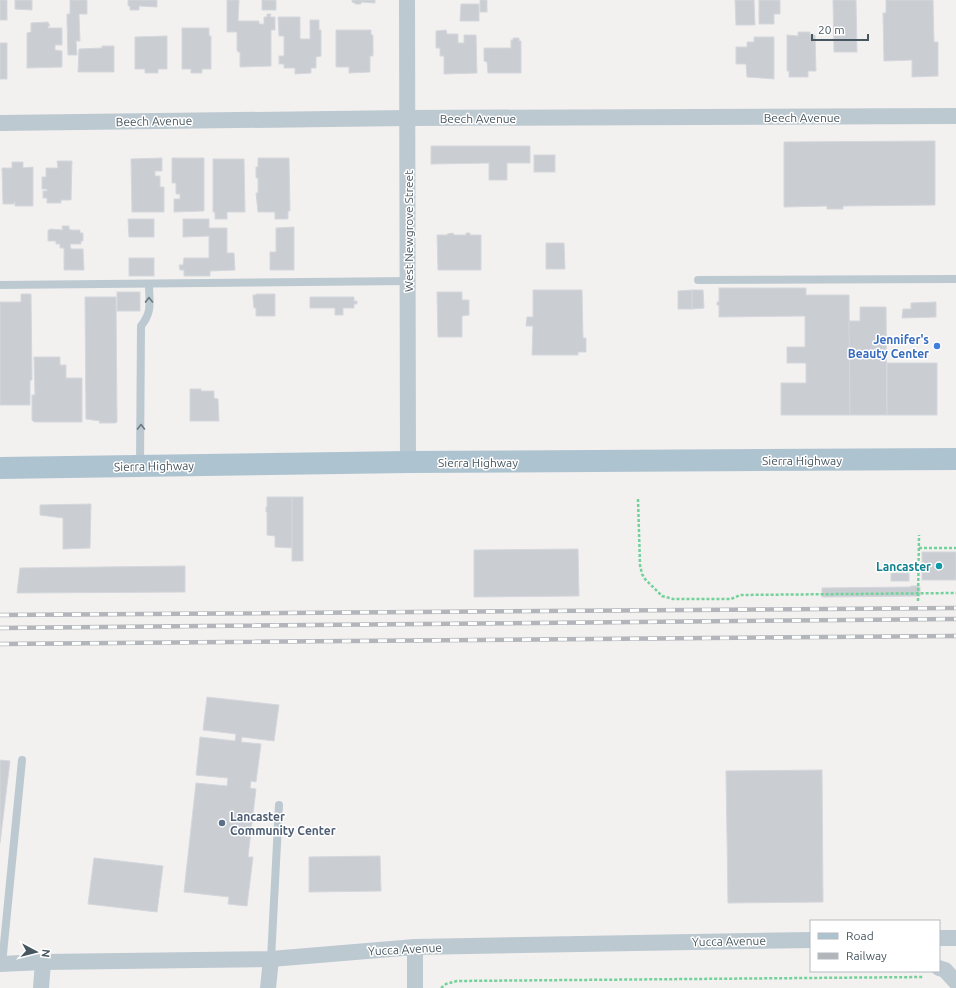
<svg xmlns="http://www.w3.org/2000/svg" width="956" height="988" viewBox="0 0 956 988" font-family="Ubuntu,sans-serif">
  <rect width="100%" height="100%" fill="#f3f0f0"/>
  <!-- building -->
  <g fill="#caced3" stroke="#d4d7dc">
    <rect x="0" y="0" width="7" height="20"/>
    <polygon points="15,0 32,0 32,10 15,9"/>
    <polygon points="70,0 87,0 87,14 79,14 80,41 76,41 77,55 68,55 67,21 67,14 70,14"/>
    <polygon points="128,0 157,0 157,7 139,6 139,10 130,10 130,6 128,6"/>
    <polygon points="227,0 239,0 238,21 259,21 259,24 264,24 264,17 267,17 267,14 271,14 270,17 275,17 275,30 271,30 271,66 240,67 240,52 238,52 237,50 237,32 227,32"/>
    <rect x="262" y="0" width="14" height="10"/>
    <polygon points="352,0 375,0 375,3 361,2 361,4 355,4 355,3 352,2"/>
    <rect x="480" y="0" width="7" height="12"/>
    <polygon points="735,0 754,0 755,25 736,25"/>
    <polygon points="759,0 780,0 780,14 774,14 774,24 759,24"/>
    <polygon points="833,0 856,0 857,52 834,52"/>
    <polygon points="886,0 933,0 934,42 938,42 938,76 912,77 912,60 884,61 883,13 886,13"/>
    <polygon points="461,4 479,4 479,21 460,21"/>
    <polygon points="278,17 300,17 300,39 310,39 310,20 319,20 319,30 321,30 321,56 316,57 316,68 311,68 311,73 295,74 295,68 284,68 284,64 279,64 279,56 284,56 284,36 279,36"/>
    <polygon points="48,22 50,26 48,26 48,28 62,28 62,45 55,45 55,50 62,51 62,67 27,68 27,33 31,32 31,23"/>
    <polygon points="182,28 209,28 209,36 211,36 211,69 202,69 202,73 191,73 191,69 182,69"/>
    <polygon points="336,30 371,30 371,35 373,35 373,56 370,56 370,72 349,73 349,67 336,67"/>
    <polygon points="446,30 447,34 458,34 458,43 464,43 464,35 476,35 477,73 444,74 444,56 440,56 440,48 436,48 436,31"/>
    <polygon points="798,32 810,32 810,35 815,35 816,71 808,71 808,77 789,77 789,71 787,71 787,35 798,36"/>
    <polygon points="167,36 167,69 158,69 158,73 145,73 145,69 135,69 135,37"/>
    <polygon points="754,37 774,37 774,79 747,77 746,64 736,64 736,47 747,47 747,42 754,42"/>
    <polygon points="513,38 519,38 519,41 521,41 521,73 488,73 487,62 484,61 484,48 511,48 511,40 513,40"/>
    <rect x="0" y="43" width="7" height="36"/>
    <polygon points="102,46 114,46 114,72 78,72 79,49 102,48"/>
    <polygon points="935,141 935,205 843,206 843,209 827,209 827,206 784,207 784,142"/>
    <polygon points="431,146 530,146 530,163 507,163 507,180 489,180 489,163 431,164"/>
    <rect x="534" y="155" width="21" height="17"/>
    <polygon points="162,158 162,171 155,171 155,176 160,176 160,187 164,187 164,212 132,212 131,159"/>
    <polygon points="172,158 204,158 204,211 174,212 174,199 180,199 180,194 176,194 176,183 172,183"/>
    <polygon points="258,158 289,158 290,211 288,211 288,219 275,219 275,212 258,212 256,193 258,193 258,178 256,178 256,167 258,167"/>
    <polygon points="213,159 244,159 245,212 227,212 227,219 215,219 215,212 213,212"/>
    <polygon points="57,161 72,161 71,200 61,200 61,203 47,203 47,198 43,198 43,191 47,191 47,189 42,189 42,177 46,177 46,168 58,168"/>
    <polygon points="12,162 23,162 23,168 33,167 33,206 15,206 15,202 14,202 14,204 3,204 2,168 12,168"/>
    <polygon points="128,219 154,219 154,237 129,237"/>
    <polygon points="183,219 209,219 209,228 227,228 227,253 234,253 235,270 210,271 210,276 184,276 184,270 180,270 179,265 183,265 184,258 209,258 209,236 183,237"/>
    <polygon points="62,226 69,226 69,229 71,230 80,230 80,233 83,233 83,241 81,241 81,244 70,244 71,249 83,249 84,270 64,270 64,248 60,248 60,244 56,244 56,241 48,241 48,230 50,230 50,229 63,230"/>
    <polygon points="294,227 294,270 270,270 270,252 276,252 276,228"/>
    <polygon points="453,233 454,235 466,235 466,233 470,233 470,235 481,235 481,270 438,270 437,235 448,235 447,234"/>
    <polygon points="546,243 564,243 565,269 546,269"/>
    <rect x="129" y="258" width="25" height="18"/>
    <polygon points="719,288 806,288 806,295 849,295 850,415 781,415 781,383 806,383 806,363 787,363 787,347 805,347 805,316 719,317 719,305 717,305 717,302 719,302"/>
    <polygon points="533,290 582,290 583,338 586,338 586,352 578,352 578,355 532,355 533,326 526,326 527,317 533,317"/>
    <polygon points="692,290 703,290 704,308 692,309"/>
    <polygon points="692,290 692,309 678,309 678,291"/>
    <rect x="117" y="292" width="23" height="19"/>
    <polygon points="437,292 462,292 462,300 469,300 469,315 462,316 462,337 438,337"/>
    <polygon points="21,294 31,294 32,380 30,380 30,405 0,405 0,302 21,302"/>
    <polygon points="256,294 275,294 275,316 256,316 256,308 254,308 253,298 253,295 256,295"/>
    <polygon points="85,297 116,297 117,422 115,423 99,423 100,421 86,419"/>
    <polygon points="310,297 354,297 354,301 357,301 357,304 354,304 354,308 343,308 343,315 335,315 335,308 310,308"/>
    <polygon points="936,302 936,317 902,318 903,309 911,309 911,303"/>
    <polygon points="860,307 886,307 887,415 850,415 849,321 860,321"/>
    <polygon points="34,357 60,357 60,365 66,365 66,378 82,378 82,422 34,422 32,420 32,395 35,395"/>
    <rect x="887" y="363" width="50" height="52"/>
    <polygon points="190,389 201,389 201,391 214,391 214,398 218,399 219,421 190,421"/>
    <polygon points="267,497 292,497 292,548 275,547 275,536 267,535 267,512 266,512 266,507 267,507"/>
    <rect x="292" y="497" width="11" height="64"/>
    <polygon points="91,504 90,548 63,549 63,518 40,515 40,505"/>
    <polygon points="578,549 579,596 474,597 474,550"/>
    <rect x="922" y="552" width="34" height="28"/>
    <polygon points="185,566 185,592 17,593 20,568"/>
    <rect x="891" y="573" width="18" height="8"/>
    <polygon points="911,586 919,586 919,588 920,587 920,596 822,597 822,588 911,587"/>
    <polygon points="207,697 279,705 274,741 242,737 241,742 261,744 256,782 251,781 250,788 256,789 248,857 253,857 247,906 228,904 229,897 184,892 196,783 227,786 228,778 196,775 200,737 235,741 236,734 203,730"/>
    <polygon points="0,760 10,761 0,843"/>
    <polygon points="822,770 823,902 728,903 726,771"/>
    <polygon points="380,856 381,891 309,892 309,857"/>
    <polygon points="94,858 163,866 157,912 88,904"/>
  </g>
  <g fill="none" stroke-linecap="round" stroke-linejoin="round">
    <!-- path -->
    <g stroke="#72d29a" stroke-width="2.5" stroke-dasharray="3 2" stroke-linecap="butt">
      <polyline points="638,499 640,565 642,574 645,579 662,596 673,599 731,599 740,595 956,593"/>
      <polyline points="919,548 956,548"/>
      <polyline points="918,601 919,535"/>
      <polyline points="441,988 446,984 457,981 924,977"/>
    </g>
    <!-- lane -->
    <g stroke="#bdc9d0" stroke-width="8">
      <polyline points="698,280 956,279"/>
      <polyline points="0,285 408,281"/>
      <path d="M140,466L141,326C153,311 149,302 149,284"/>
      <polyline points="271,959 279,805"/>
      <polyline points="2,964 22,760"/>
    </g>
    <!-- street -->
    <g stroke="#bdc9d0" stroke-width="16">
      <polyline points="407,0 408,462"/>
      <polyline points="0,123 407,118 956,116"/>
      <polyline points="939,938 956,938"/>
      <polyline points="415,947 415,988"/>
      <polyline points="0,964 43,962 271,959 415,947 811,940"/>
      <polyline points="939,968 945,970 956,982"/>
      <polyline points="41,988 43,962"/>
      <polyline points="268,988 271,959"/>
    </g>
    <!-- primary -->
    <polyline stroke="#aec3d0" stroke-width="22" points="0,468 408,462 956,459"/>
    <!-- rail casing -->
    <g stroke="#b2b6bb" stroke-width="4.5">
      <g id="rail">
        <polyline points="0,615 956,608"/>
        <polyline points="0,628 956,619"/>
        <polyline points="0,644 956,636"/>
      </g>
    </g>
    <!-- rail -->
    <use href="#rail" stroke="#fff" stroke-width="3" stroke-dasharray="9" stroke-linecap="butt"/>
  </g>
  <!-- one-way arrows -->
  <defs><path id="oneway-chevron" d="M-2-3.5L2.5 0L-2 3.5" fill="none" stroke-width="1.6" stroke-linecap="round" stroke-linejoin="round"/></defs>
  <g stroke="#6a7881">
    <use href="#oneway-chevron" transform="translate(149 300) rotate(-91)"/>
    <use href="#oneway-chevron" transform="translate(141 427) rotate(-90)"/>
  </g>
  <!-- markers -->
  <circle fill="#3f7fe0" stroke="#fff" stroke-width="1.5" cx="937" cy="346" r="4"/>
  <circle fill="#0f9aa8" stroke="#fff" stroke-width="1.5" cx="939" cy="566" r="4"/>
  <circle fill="#5c6f8a" stroke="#fff" stroke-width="1.5" cx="222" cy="823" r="4"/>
  <g text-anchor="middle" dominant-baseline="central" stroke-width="3" stroke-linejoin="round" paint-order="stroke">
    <!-- street labels -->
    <g font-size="12" fill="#47565f" stroke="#fff">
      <text x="802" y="117">Beech Avenue</text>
      <text x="478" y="118">Beech Avenue</text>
      <text transform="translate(154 121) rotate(-1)">Beech Avenue</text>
      <text transform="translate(408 231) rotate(-90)">West Newgrove Street</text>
      <text x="802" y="460">Sierra Highway</text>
      <text x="478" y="462">Sierra Highway</text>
      <text transform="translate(154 466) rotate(-1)">Sierra Highway</text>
      <text transform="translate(729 941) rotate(-1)">Yucca Avenue</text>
      <text transform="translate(405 949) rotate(-3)">Yucca Avenue</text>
    </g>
    <!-- shop labels -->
    <g font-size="12" font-weight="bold" fill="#366cbe" stroke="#fff" text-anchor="end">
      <text x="929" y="339">Jennifer's<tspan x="929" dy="14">Beauty Center</tspan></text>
    </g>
    <!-- culture labels -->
    <g font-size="12" font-weight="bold" fill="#0d838f" stroke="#fff" text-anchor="end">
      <text x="931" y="566">Lancaster</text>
    </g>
    <!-- service labels -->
    <g font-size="12" font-weight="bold" fill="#4e5e75" stroke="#fff" text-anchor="start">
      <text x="230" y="816">Lancaster<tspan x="230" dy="14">Community Center</tspan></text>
    </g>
  </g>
  <!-- legend -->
  <rect x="810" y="920" width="130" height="52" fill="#ffffff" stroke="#b5bbbf"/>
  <rect x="818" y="933" width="20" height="6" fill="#aec3d0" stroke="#b5bbbf"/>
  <text x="846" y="940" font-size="12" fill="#47565f">Road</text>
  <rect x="818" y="953" width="20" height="6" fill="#b2b6bb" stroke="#b5bbbf"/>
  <text x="846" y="960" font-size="12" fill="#47565f">Railway</text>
  <!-- north arrow -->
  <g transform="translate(36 952) rotate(97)" stroke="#ffffff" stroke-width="3" paint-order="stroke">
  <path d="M0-3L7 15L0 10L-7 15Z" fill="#47565f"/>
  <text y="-6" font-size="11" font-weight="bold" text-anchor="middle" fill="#47565f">N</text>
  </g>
  <!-- scale -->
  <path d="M812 34v6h56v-6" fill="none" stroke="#47565f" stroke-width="2"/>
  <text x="818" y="34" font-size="12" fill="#47565f" stroke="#ffffff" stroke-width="3" paint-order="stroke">20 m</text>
</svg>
